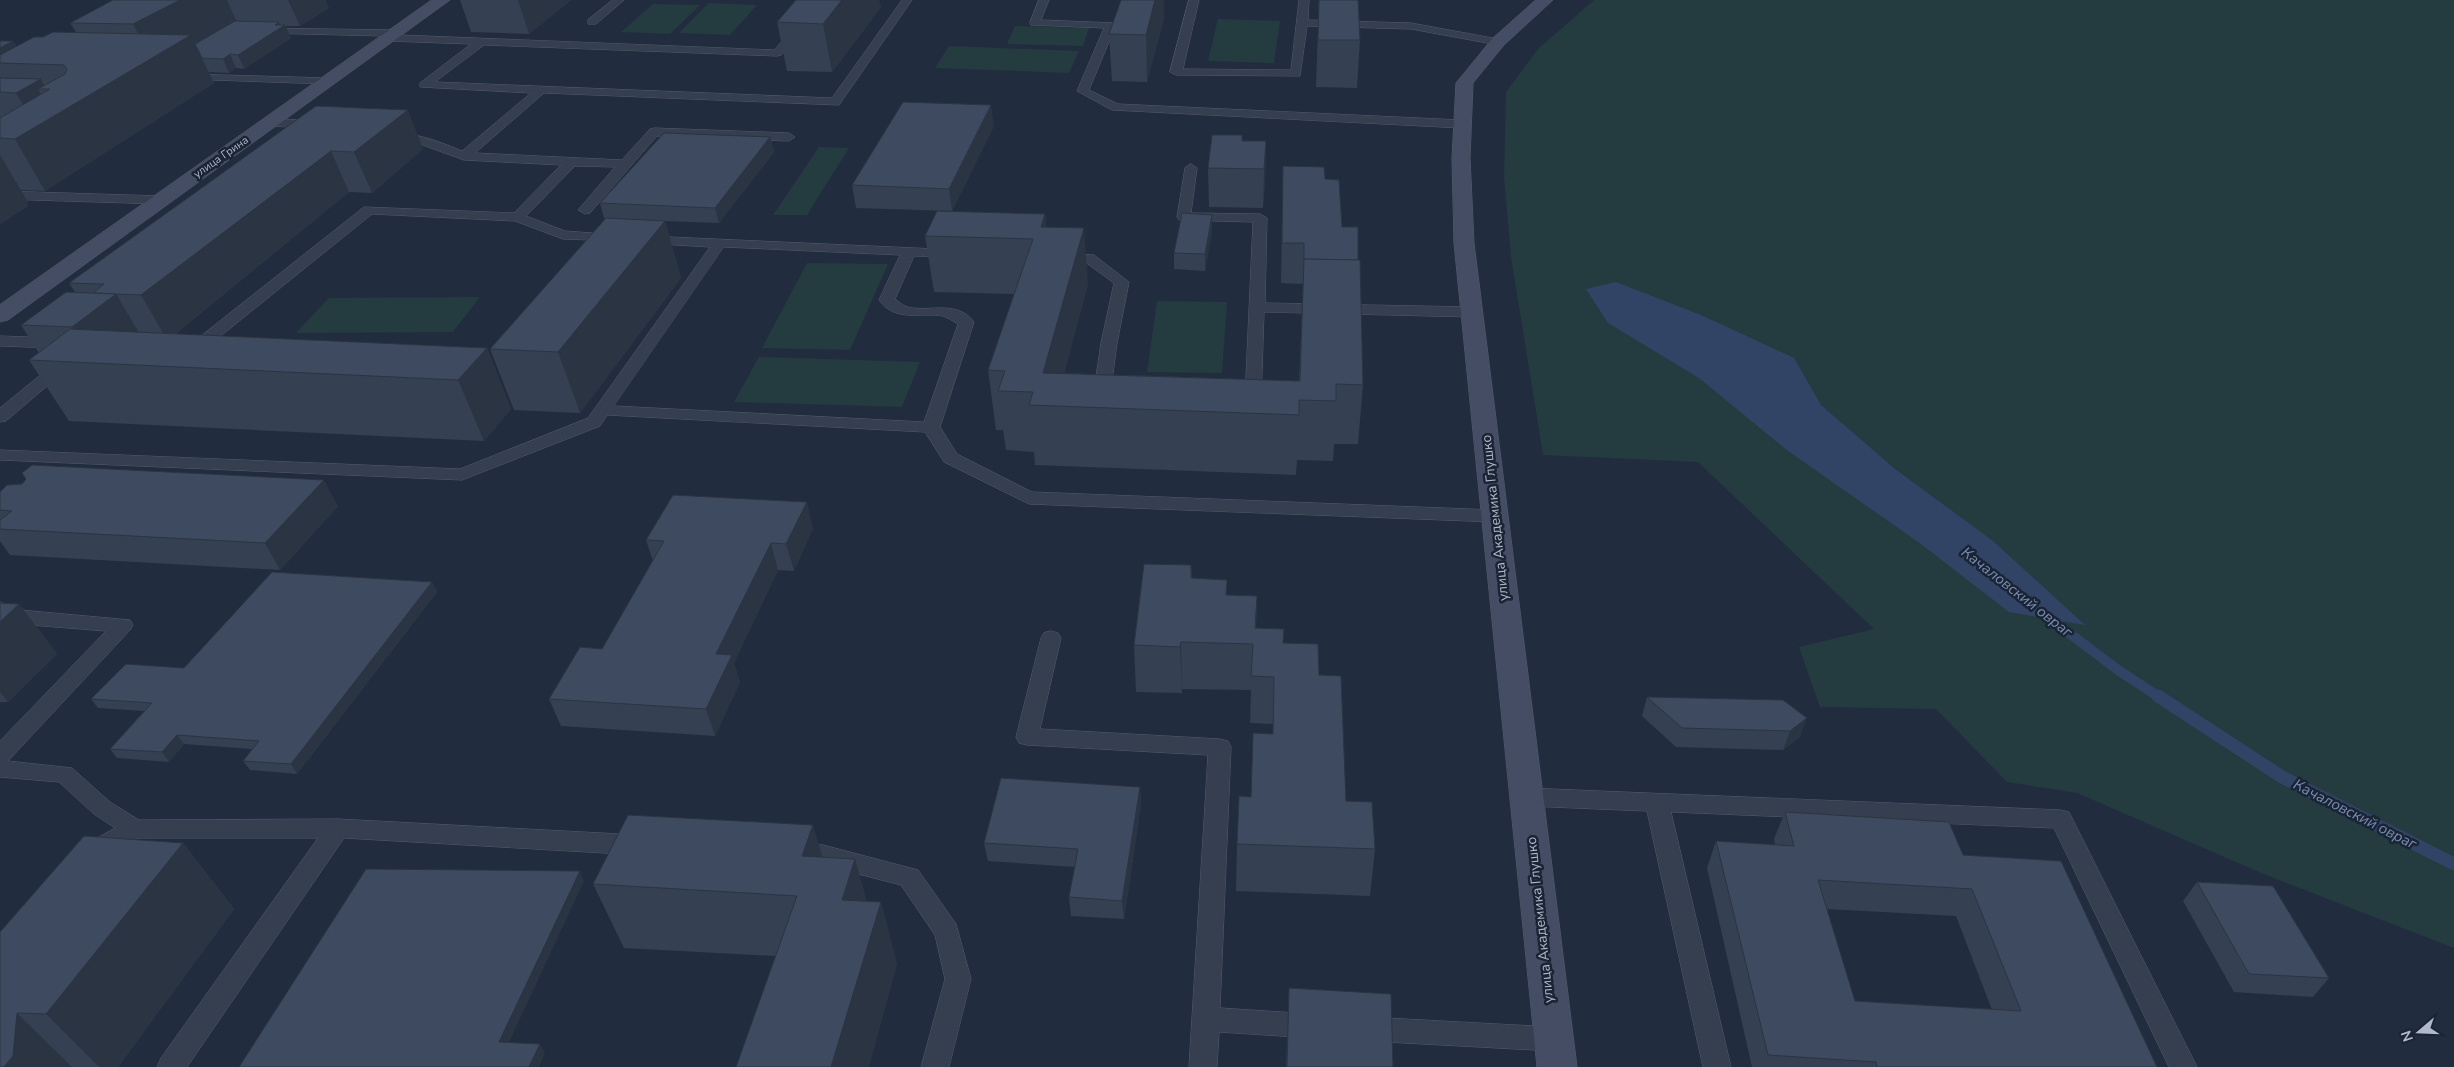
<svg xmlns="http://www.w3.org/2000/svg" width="2454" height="1067" viewBox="0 0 2454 1067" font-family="'Nunito Sans',sans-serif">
  <rect width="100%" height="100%" fill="#222c3f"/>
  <!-- green -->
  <g fill="#243b40">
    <polygon points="1594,0 2454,0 2454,948 2261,873 2077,793 2007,782 1936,709 1820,707 1799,647 1874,629 1698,462 1543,455 1511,257 1504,177 1506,92 1538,49"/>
    <polygon points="709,3 757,5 730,35 679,33"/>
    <polygon points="653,4 700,5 670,34 621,32"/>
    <polygon points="1218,19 1280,21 1274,63 1208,61"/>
    <polygon points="1015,26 1089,28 1083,46 1007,44"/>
    <polygon points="949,46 1079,51 1069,73 935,68"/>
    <polygon points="819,147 849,148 807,215 773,215"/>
    <polygon points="807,263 888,264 850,350 762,348"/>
    <polygon points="480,297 453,332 296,333 329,298"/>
    <polygon points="1157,301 1227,302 1222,373 1147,372"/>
    <polygon points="759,357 920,362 902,407 734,402"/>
  </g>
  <!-- water -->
  <polygon fill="#324466" points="1616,282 1701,315 1794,358 1821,405 1895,469 1993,541 2085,625 2009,612 1921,544 1788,451 1699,378 1608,323 1586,289"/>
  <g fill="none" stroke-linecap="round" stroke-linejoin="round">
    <!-- stream-far1 -->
    <polyline stroke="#324466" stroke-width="10" points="2040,611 2118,670 2159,697"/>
    <!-- stream -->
    <polyline stroke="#324466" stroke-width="13" points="2158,696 2282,777 2454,864"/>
    <!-- lane casing -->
    <g stroke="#545c6d" stroke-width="1">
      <g id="lane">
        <polygon points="613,0 624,0 596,24 588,24 588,20"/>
        <path d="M816,0H827L781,55L777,56L484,45L435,82L832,98L902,0H912L839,105L544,93L475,153L622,160L650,129L654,128L789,133L795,137L789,141L657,136L590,213L585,214L578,210L615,167L575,166L526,216L565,231L619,235L621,238L619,241L563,239L515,221L372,214L202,351L191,353L183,348L185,345L192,343L364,207L514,213L561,165L464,160L420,144L391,142L389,139C402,125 447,145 462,151L531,93L420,87V83L471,44L388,41L384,40V36L262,33L258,32V28L396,30L400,31V35L774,50Z"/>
        <polygon points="1039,0 1049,0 1041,20 1115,23 1116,25 1089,90 1118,104 1461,120 1467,124 1461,128 1112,110 1077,91 1104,28 1031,25 1030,23"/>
        <polygon points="1189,0 1199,0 1183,69 1291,70 1299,0 1309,0 1308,20 1411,23 1498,39 1503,42 1498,45 1411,29 1307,26 1300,76 1176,75 1170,72"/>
        <polygon points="187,74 328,78 334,81 328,84 183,79 181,77"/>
        <polygon points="270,119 316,120 322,124 316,128 266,126 264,123 266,120"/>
        <polygon points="1191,164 1197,168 1191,213 1260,214 1267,218 1265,303 1472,307 1480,312 1472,317 1264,312 1261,402 1259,406 1245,406 1243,402 1245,399 1253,222 1179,220 1177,217 1185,168"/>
        <polygon points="0,191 161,196 168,200 161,204 0,199"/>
        <path d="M647,236L959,250L961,253L959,256L954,257L914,256L895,299C898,301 902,305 905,306C924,314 957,298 974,322L940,427L957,454L1032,492L1495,510L1502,512L1504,516L1502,520L1495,522L1029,504L944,462L925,432L607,415L600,426L462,480L0,460V450L460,469L588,418L710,247L642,243L640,240ZM724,247L900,255L879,300C896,323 920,312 943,316C948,318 953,321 958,324L924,422L614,406Z"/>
        <polygon points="1061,253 1094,255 1129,282 1117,343 1110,395 1111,397 1109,401 1095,401 1093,397 1101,343 1114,283 1085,262 1056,260 1054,257 1056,254"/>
        <polygon points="0,336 56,338 64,343 56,348 0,346"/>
        <polygon points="61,361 67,363 69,366 67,369 6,421 0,422 0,408 55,363"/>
        <polygon points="0,602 20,610 130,620 133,625 130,630 8,761 72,768 110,802 139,820 338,819 639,835 647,838 651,845 647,852 639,855 344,838 187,1067 157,1067 161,1058 318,838 138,838 103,858 95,861 87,858 83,851 87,844 115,828 94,814 59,782 0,777 0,741 106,631 17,624 0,617"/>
        <polygon points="1051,631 1058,633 1061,638 1040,729 1220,739 1228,741 1231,747 1220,1008 1312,1014 1321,1017 1325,1026 1321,1035 1312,1038 1219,1032 1217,1067 1189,1067 1208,755 1027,745 1019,743 1016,737 1041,638 1044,633"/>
        <polygon points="1526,788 2061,810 2069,812 2197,1067 2169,1067 2054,828 1671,812 1731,1067 1703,1067 1647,811 1526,806 1518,803 1515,797 1518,791"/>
        <polygon points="797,844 823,845 918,870 956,924 971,979 949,1067 921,1067 945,979 935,935 901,885 823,865 797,864 789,861 785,854 789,847"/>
        <polygon points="1367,1017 1553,1027 1562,1030 1566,1039 1562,1048 1553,1051 1367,1041 1358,1038 1354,1029 1358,1020"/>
      </g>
    </g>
    <!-- secondary casing -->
    <g stroke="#545c6d" stroke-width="1">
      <g id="secondary">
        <polygon points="432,0 450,0 8,320 0,322 0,305"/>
        <polygon points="1536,0 1553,0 1504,45 1473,83 1470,158 1474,243 1577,1067 1537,1067 1454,243 1452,158 1456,83 1492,39"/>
      </g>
    </g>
    <!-- lane -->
    <use href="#lane" fill="#363f4f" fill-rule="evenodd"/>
    <!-- secondary -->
    <use href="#secondary" fill="#444d63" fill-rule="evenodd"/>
  </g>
  <!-- wall -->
  <g fill="#354052" fill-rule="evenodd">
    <polygon points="227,0 325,0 329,8 300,26 285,26 291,38 244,69 236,68 229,73 209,72 214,83 45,191 21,190 28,202 26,203 28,206 0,224 0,41 13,41 17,47 43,37 76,32 70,23 227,0 229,5"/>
    <polygon points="460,0 571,0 529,34 471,32"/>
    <polygon points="1319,0 1360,40 1357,88 1316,87"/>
    <polygon points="881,7 832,72 787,71 777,22"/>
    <polygon points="1164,18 1147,82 1112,81 1109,34"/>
    <polygon points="316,106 423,149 372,193 349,192 175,334 487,348 511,409 484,441 69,421 29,360 39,353 21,325 75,292 69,283"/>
    <polygon points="994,126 952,211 856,208 852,185"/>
    <polygon points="770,137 774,152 719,223 665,221 681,278 580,413 514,410 490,349 606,219 604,218 600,203"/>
    <polygon points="1266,141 1265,179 1263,208 1209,207 1208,168"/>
    <polygon points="1283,166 1325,179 1342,227 1363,385 1358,444 1334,444 1333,461 1297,460 1296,475 1035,465 1034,452 1006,450 1003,430 996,430 988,370 1014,294 934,292 925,236 1045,214 1046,227 1088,284 1064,373 1299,381 1303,284 1281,283"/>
    <polygon points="1212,215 1212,230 1205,271 1174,269 1174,253"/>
    <polygon points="0,492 338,506 280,570 10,555 0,541"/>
    <polygon points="813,528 794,571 778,570 734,663 740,682 715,736 561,726 549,699 602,649 653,561 646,540"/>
    <polygon points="1191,565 1192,578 1227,595 1257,596 1256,628 1283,643 1319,675 1346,801 1375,849 1370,896 1236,891 1237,844 1251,797 1273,734 1273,724 1250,723 1251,690 1182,689 1182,693 1136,692 1134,645"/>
    <polygon points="432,582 437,592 297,774 250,770 243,761 252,749 184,744 169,762 117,758 110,749 144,711 98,708 91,699 184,668"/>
    <polygon points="0,603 19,604 57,654 8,702 0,702"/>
    <polygon points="1647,697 1783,700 1800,737 1783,750 1676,747 1642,716"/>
    <polygon points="1140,787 1141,805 1124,919 1071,916 1069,897 1075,867 988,861 984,843"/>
    <path d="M1785,812L1963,855L2157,1067H1752L1707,868L1716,841L1775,845L1774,839ZM1827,909L1956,916L1992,1010L1855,1001Z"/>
    <polygon points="183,843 234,909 118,1067 0,1067 0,932"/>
    <polygon points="822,857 867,901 881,902 897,965 775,956 624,948 593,884"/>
    <polygon points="2197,882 2329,978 2313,997 2234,992 2183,901"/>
    <polygon points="1289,988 1393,1067 1286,1067"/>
  </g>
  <!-- shaded-wall -->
  <g fill="#2b3442">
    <polygon points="180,0 227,0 238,25 197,48 214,83 45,191 15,139 36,126 16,93 41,79 46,89 38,89 53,116 151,59 133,24"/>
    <polygon points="288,0 325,0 329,8 300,26"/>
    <polygon points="518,0 571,0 529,34"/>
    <polygon points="842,0 879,0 881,7 832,72 823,24"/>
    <polygon points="1155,0 1164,0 1164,18 1147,82 1146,35"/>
    <polygon points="279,22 281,27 285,25 291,38 244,69 238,55"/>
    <polygon points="13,41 26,64 0,63 0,48"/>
    <polygon points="230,54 236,68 229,73 223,59"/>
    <polygon points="991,105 994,126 952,211 949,189"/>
    <polygon points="408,110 423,149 372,193 354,152"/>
    <polygon points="770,137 774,152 719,223 715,208"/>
    <polygon points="1266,141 1265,179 1263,208 1264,169"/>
    <polygon points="331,151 349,192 167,340 141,295"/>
    <polygon points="0,155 28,202 26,203 28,206 0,224"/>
    <polygon points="1045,214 1050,269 1041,227"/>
    <polygon points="1212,215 1212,230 1205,271 1205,254"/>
    <polygon points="665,221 681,278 580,413 558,352"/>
    <polygon points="1084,228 1088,284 1055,406 1043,373"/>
    <polygon points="116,294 151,353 94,363 72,327"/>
    <polygon points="487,348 511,409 484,441 458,380"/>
    <polygon points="324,480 338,506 280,570 265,543"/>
    <polygon points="807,502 813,528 794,571 786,544"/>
    <polygon points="771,543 778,570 734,663 740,682 715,736 706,709 716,654"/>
    <polygon points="432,582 437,592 297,774 291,764"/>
    <polygon points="19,604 57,654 8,702 0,692 0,622"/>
    <polygon points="1181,642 1182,689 1182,693 1180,647"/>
    <polygon points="1807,718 1800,737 1783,750 1790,731"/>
    <polygon points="177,735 184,744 169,762 162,752"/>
    <polygon points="1140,787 1141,805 1124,919 1122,901"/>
    <polygon points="813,825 832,889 802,856"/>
    <polygon points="183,843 234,909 118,1067 99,1067 46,1014"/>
    <polygon points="855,859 873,923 842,900"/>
    <polygon points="580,871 584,881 505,1051 499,1042"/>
    <polygon points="881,902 897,965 869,1067 831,1067"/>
    <polygon points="17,1013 72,1067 4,1067"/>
    <polygon points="540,1044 545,1053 539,1067 529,1067"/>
  </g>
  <!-- building -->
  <g fill="#3e4a5f" stroke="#2b3442" fill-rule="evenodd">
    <polygon points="113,0 180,0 133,24 70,23"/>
    <polygon points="796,0 842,0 823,24 777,22"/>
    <polygon points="1121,0 1155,0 1146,35 1109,34"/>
    <polygon points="1319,0 1358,0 1360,40 1318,40"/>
    <polygon points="235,21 279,22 275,25 285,25 238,55 230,54 223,59 202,58 195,44"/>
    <polygon points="53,32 191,35 15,139 0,138 0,118 50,89 38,89 65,74 67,69 64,65 0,63 0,55 34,37 43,37"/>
    <polygon points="0,41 13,41 0,48"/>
    <polygon points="0,78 41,79 16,93 0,92"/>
    <polygon points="903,102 991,105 949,189 852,185"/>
    <polygon points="316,106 408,110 354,152 331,151 141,295 93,293 104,284 69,283"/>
    <polygon points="664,133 770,137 715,208 600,203"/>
    <polygon points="1212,135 1242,135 1242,141 1266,141 1264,169 1208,168"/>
    <polygon points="1283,166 1324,167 1325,179 1339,180 1342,227 1358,227 1358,260 1304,259 1304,261 1304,243 1282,243"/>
    <polygon points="937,211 1045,214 1041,227 1084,228 1043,373 1300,381 1304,259 1360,260 1363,385 1336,384 1336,401 1299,400 1299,415 1029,405 1033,392 998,391 1005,371 988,370 1033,239 925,236"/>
    <polygon points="1182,213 1212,215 1205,254 1174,253"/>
    <polygon points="606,218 665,221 558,352 490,349"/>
    <polygon points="66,292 116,294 72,327 21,325"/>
    <polygon points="70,329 487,348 458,380 29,360"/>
    <polygon points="32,465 324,480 265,543 0,529 0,520 12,511 0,510 0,492 7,485 22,484 26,479 22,473"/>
    <polygon points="673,495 807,502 786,544 771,543 716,654 732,655 706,709 549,699 580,647 602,649 664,541 646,540"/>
    <polygon points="1144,564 1191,565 1191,578 1227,580 1226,595 1257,596 1255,628 1284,629 1283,643 1318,644 1319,675 1341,676 1346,801 1372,802 1375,849 1237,844 1239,796 1251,797 1253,733 1273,734 1274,677 1251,676 1253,644 1181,642 1180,647 1134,645"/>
    <polygon points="272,572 432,582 291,764 243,761 259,741 177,735 162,752 110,749 152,703 91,699 126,664 184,668"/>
    <polygon points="0,603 19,604 0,622"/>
    <polygon points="1647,697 1783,700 1807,718 1790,731 1682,728"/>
    <polygon points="1001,778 1140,787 1122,901 1069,897 1078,849 984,843"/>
    <path d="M1785,812L1949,822L1963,855L2061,861L2157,1067H1877L1876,1062L1768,1055L1716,841L1794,846ZM1818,880L1972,889L2021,1011L1855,1001Z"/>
    <polygon points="628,815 813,825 802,856 855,859 842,900 881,902 831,1067 736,1067 797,896 593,884"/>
    <polygon points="84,836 183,843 46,1014 17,1013 13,1056 4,1067 0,1067 0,932"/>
    <polygon points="366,869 580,871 499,1042 540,1044 529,1067 239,1067"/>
    <polygon points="2197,882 2273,886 2329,978 2249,974"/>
    <polygon points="1289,988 1391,994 1393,1067 1287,1067"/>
  </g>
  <g text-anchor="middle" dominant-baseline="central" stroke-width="5" stroke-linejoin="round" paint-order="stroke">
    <!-- far-street labels -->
    <g font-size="11" fill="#b2b9ca" stroke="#1b2434">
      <text transform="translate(221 157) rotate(-35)">улица Грина</text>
    </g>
    <!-- street labels -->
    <g font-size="14" fill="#b2b9ca" stroke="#1b2434">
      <text transform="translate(1495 518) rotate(-96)">улица Академика Глушко</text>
      <text transform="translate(1540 920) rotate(-96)">улица Академика Глушко</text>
    </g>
    <!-- water labels -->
    <g font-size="15" font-style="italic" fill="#778db4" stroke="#1b2434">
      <text transform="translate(2017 592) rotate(38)">Качаловский овраг</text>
      <text transform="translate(2355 814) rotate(27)">Качаловский овраг</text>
    </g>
  </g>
  <!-- north arrow -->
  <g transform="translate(2419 1032) rotate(251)" stroke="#1b2434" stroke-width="4" paint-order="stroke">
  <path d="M0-4L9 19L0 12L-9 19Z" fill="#b2b9ca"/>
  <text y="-8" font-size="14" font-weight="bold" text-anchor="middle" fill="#b2b9ca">N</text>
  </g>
</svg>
